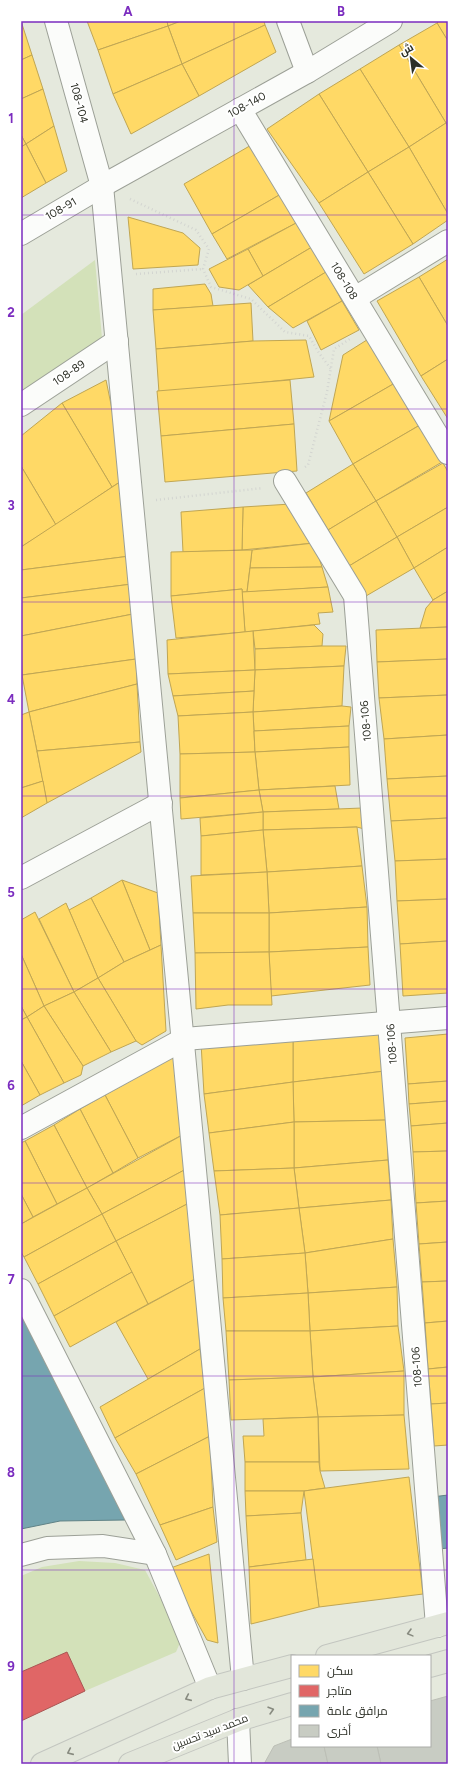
<svg xmlns="http://www.w3.org/2000/svg" width="469" height="1785" viewBox="0 0 469 1785" font-family="Figtree,Cairo,sans-serif">
  <rect width="100%" height="100%" fill="#e5e9dd"/>
  <!-- green -->
  <g fill="#d3e1b9">
    <polygon points="95,260 102,338 21,392 21,315"/>
    <polygon points="79,1561 115,1563 145,1570 182,1638 176,1652 85,1691 21,1672 21,1576 42,1567"/>
  </g>
  <!-- homes -->
  <g fill="#ffd966" stroke="#c0a653">
    <polygon points="21,21 32,55 21,60"/>
    <polygon points="87,21 167,21 168,26 98,50"/>
    <polygon points="167,21 181,21 168,26"/>
    <polygon points="181,21 264,21 265,25 182,64 168,26"/>
    <polygon points="439,21 448,21 448,41 437,23"/>
    <polygon points="437,23 448,41 448,122 446,123 399,45"/>
    <polygon points="265,25 276,52 199,96 182,64"/>
    <polygon points="168,26 182,64 113,94 98,50"/>
    <polygon points="399,45 446,123 409,147 360,69"/>
    <polygon points="32,55 43,89 21,99 21,60"/>
    <polygon points="182,64 199,96 131,134 113,94"/>
    <polygon points="360,69 409,147 368,172 319,94"/>
    <polygon points="43,89 54,126 26,144 21,135 21,99"/>
    <polygon points="319,94 368,172 319,203 267,129"/>
    <polygon points="446,123 448,127 448,214 409,147"/>
    <polygon points="54,126 67,171 46,183 26,144"/>
    <polygon points="21,135 26,144 21,147"/>
    <polygon points="26,144 46,183 21,198 21,147"/>
    <polygon points="253,144 281,194 212,234 184,184"/>
    <polygon points="409,147 448,214 448,220 413,244 368,172"/>
    <polygon points="368,172 413,244 364,274 319,203"/>
    <polygon points="281,194 298,222 227,259 212,234"/>
    <polygon points="128,217 183,233 200,248 198,265 133,269"/>
    <polygon points="298,222 312,247 263,276 248,249"/>
    <polygon points="312,247 326,272 268,307 248,285"/>
    <polygon points="248,249 263,276 239,290 219,287 209,269"/>
    <polygon points="448,259 448,326 419,277"/>
    <polygon points="326,272 342,301 293,328 268,307"/>
    <polygon points="419,277 448,326 448,359 421,376 377,301"/>
    <polygon points="205,284 211,294 213,306 153,310 153,289"/>
    <polygon points="342,301 359,330 321,350 307,321"/>
    <polygon points="251,303 253,341 156,349 153,310"/>
    <polygon points="370,338 395,383 329,421 343,355"/>
    <polygon points="306,340 314,377 159,393 156,349 253,341"/>
    <polygon points="448,359 448,419 421,376"/>
    <polygon points="106,380 126,478 112,487 62,403"/>
    <polygon points="290,380 294,424 161,436 157,391"/>
    <polygon points="395,383 420,425 353,464 329,421"/>
    <polygon points="62,403 112,487 56,525 21,466 21,436"/>
    <polygon points="294,424 297,471 165,482 161,436"/>
    <polygon points="420,425 442,462 376,501 353,464"/>
    <polygon points="443,463 448,472 448,507 397,537 376,501"/>
    <polygon points="353,464 376,501 328,530 306,493"/>
    <polygon points="21,466 56,525 21,547"/>
    <polygon points="126,478 130,556 21,570 21,547"/>
    <polygon points="376,501 397,537 349,566 328,530"/>
    <polygon points="291,504 314,543 242,550 243,507"/>
    <polygon points="243,507 242,550 183,552 181,512"/>
    <polygon points="448,507 448,547 414,568 397,537"/>
    <polygon points="397,537 414,568 366,596 349,566"/>
    <polygon points="314,543 322,567 250,568 252,550"/>
    <polygon points="448,547 448,591 433,600 414,568"/>
    <polygon points="252,550 247,592 242,592 242,589 171,596 171,552"/>
    <polygon points="130,556 132,584 21,598 21,570"/>
    <polygon points="322,567 328,587 247,592 250,568"/>
    <polygon points="132,584 133,614 21,636 21,598"/>
    <polygon points="328,587 333,612 318,613 320,624 245,632 242,592"/>
    <polygon points="242,589 245,632 176,638 171,596"/>
    <polygon points="448,591 448,627 420,628 426,608 433,600"/>
    <polygon points="133,614 136,659 22,675 21,636"/>
    <polygon points="314,625 323,634 322,646 255,649 253,631"/>
    <polygon points="448,627 448,659 377,662 376,630"/>
    <polygon points="253,631 255,670 168,674 167,640"/>
    <polygon points="322,646 346,646 344,666 255,670 255,649"/>
    <polygon points="136,659 137,684 29,712 22,675"/>
    <polygon points="448,659 448,695 379,698 377,662"/>
    <polygon points="344,666 342,706 253,712 255,670"/>
    <polygon points="255,670 254,691 173,696 168,674"/>
    <polygon points="137,684 140,742 37,751 29,712"/>
    <polygon points="254,691 253,712 178,716 173,696"/>
    <polygon points="448,695 448,735 384,739 379,698"/>
    <polygon points="342,706 351,707 349,726 254,731 253,712"/>
    <polygon points="29,712 43,781 21,788 21,715"/>
    <polygon points="253,712 255,752 180,754 178,716"/>
    <polygon points="349,726 349,747 255,752 254,731"/>
    <polygon points="448,735 448,776 387,779 384,739"/>
    <polygon points="140,742 141,752 47,803 37,751"/>
    <polygon points="349,747 350,785 259,790 255,752"/>
    <polygon points="255,752 259,790 180,798 180,754"/>
    <polygon points="448,776 448,818 391,821 387,779"/>
    <polygon points="43,781 47,803 21,818 21,788"/>
    <polygon points="335,786 339,809 263,812 259,790"/>
    <polygon points="259,790 263,812 181,819 180,798"/>
    <polygon points="362,808 364,829 357,827 263,830 263,812"/>
    <polygon points="263,812 263,830 201,836 200,818"/>
    <polygon points="448,818 448,859 395,861 391,821"/>
    <polygon points="357,827 362,866 267,872 263,830"/>
    <polygon points="263,830 267,872 201,875 201,836"/>
    <polygon points="448,859 448,899 397,901 395,861"/>
    <polygon points="362,866 367,907 269,913 267,872"/>
    <polygon points="267,872 269,913 193,913 191,876"/>
    <polygon points="122,880 158,893 161,945 150,950"/>
    <polygon points="122,880 150,950 124,962 91,898"/>
    <polygon points="91,898 124,962 98,978 69,910"/>
    <polygon points="448,899 448,941 400,944 397,901"/>
    <polygon points="66,903 98,978 74,992 39,919"/>
    <polygon points="367,907 368,947 269,952 269,913"/>
    <polygon points="35,912 74,992 44,1006 21,954 21,920"/>
    <polygon points="193,913 269,913 269,952 195,953"/>
    <polygon points="448,941 448,993 403,996 400,944"/>
    <polygon points="161,945 166,1031 142,1045 136,1041 98,978 124,962"/>
    <polygon points="368,947 370,985 271,996 269,952"/>
    <polygon points="269,952 272,1005 228,1005 196,1009 195,953"/>
    <polygon points="21,954 44,1006 27,1017 21,1006"/>
    <polygon points="98,978 136,1041 111,1052 74,992"/>
    <polygon points="74,992 111,1052 83,1066 44,1006"/>
    <polygon points="21,1006 27,1017 21,1020"/>
    <polygon points="44,1006 83,1066 81,1075 64,1083 27,1017"/>
    <polygon points="27,1017 64,1083 40,1095 21,1061 21,1020"/>
    <polygon points="379,1031 385,1071 293,1082 293,1040"/>
    <polygon points="448,1034 448,1081 408,1084 405,1038"/>
    <polygon points="293,1040 293,1082 204,1094 201,1043"/>
    <polygon points="173,1057 186,1133 138,1158 105,1095"/>
    <polygon points="21,1061 40,1095 21,1106"/>
    <polygon points="385,1071 387,1120 294,1122 293,1082"/>
    <polygon points="448,1081 448,1101 409,1104 408,1084"/>
    <polygon points="293,1082 294,1122 209,1133 204,1094"/>
    <polygon points="105,1095 138,1158 113,1173 80,1109"/>
    <polygon points="448,1101 448,1123 411,1126 409,1104"/>
    <polygon points="80,1109 113,1173 87,1188 54,1125"/>
    <polygon points="387,1120 388,1160 294,1168 294,1122"/>
    <polygon points="294,1122 294,1168 214,1171 209,1133"/>
    <polygon points="448,1123 448,1151 413,1152 411,1126"/>
    <polygon points="54,1125 87,1188 57,1204 25,1141"/>
    <polygon points="186,1133 188,1168 102,1214 87,1188"/>
    <polygon points="25,1141 57,1204 33,1217 21,1194 21,1143"/>
    <polygon points="448,1151 448,1201 416,1203 413,1152"/>
    <polygon points="388,1160 391,1200 299,1208 294,1168"/>
    <polygon points="188,1168 189,1203 116,1241 102,1214"/>
    <polygon points="294,1168 299,1208 220,1215 214,1171"/>
    <polygon points="87,1188 102,1214 24,1257 21,1252 21,1224"/>
    <polygon points="21,1194 33,1217 21,1224"/>
    <polygon points="391,1200 393,1239 305,1253 299,1208"/>
    <polygon points="448,1201 448,1242 419,1244 416,1203"/>
    <polygon points="189,1203 195,1279 148,1304 116,1241"/>
    <polygon points="299,1208 305,1253 222,1259 220,1215"/>
    <polygon points="102,1214 116,1241 38,1284 24,1257"/>
    <polygon points="393,1239 397,1287 308,1293 305,1253"/>
    <polygon points="116,1241 132,1272 54,1316 38,1284"/>
    <polygon points="448,1242 448,1281 422,1282 419,1244"/>
    <polygon points="305,1253 308,1293 223,1298 222,1259"/>
    <polygon points="132,1272 148,1304 70,1347 54,1316"/>
    <polygon points="195,1279 200,1349 148,1379 116,1322"/>
    <polygon points="448,1281 448,1321 425,1323 422,1282"/>
    <polygon points="397,1287 398,1326 310,1331 308,1293"/>
    <polygon points="308,1293 310,1331 226,1331 223,1298"/>
    <polygon points="448,1321 448,1367 428,1369 425,1323"/>
    <polygon points="398,1326 404,1371 313,1377 310,1331"/>
    <polygon points="226,1331 310,1331 313,1377 229,1380"/>
    <polygon points="200,1349 205,1388 115,1438 100,1407"/>
    <polygon points="448,1367 448,1403 431,1404 428,1369"/>
    <polygon points="404,1371 404,1415 318,1417 313,1377"/>
    <polygon points="313,1377 318,1417 231,1420 229,1380"/>
    <polygon points="205,1388 210,1436 136,1474 115,1438"/>
    <polygon points="448,1403 448,1445 434,1446 431,1404"/>
    <polygon points="404,1415 409,1469 320,1471 318,1417"/>
    <polygon points="318,1417 319,1462 245,1462 243,1436 264,1436 263,1419"/>
    <polygon points="210,1436 213,1507 160,1525 136,1474"/>
    <polygon points="245,1462 319,1462 320,1471 325,1488 304,1491 245,1491"/>
    <polygon points="409,1477 423,1594 319,1607 304,1491"/>
    <polygon points="245,1491 304,1491 301,1513 246,1516"/>
    <polygon points="213,1507 217,1542 176,1560 160,1525"/>
    <polygon points="301,1513 306,1560 249,1567 246,1516"/>
    <polygon points="209,1554 218,1643 207,1640 168,1569"/>
    <polygon points="313,1559 319,1607 251,1624 249,1567"/>
  </g>
  <!-- shops -->
  <polygon fill="#e06666" stroke="#aa5653" points="67,1652 85,1691 21,1721 21,1672"/>
  <!-- public -->
  <g fill="#76a5af" stroke="#608286">
    <polygon points="21,1307 125,1520 60,1521 21,1529"/>
    <polygon points="448,1495 448,1548 439,1549 432,1497"/>
  </g>
  <!-- building -->
  <g fill="#c8ccc3" stroke="#bcbfb6">
    <polygon points="448,1696 448,1764 381,1764 377,1746 430,1746 430,1701"/>
    <polygon points="292,1739 292,1746 324,1746 328,1764 264,1764 274,1746"/>
    <polygon points="324,1746 377,1746 381,1764 328,1764"/>
  </g>
  <g fill="none" stroke-linecap="round" stroke-linejoin="round">
    <!-- street casing -->
    <g stroke="#9ca097" stroke-width="24">
      <g id="street">
        <polyline points="56,21 102,186 243,1679"/>
        <polyline points="288,21 307,72"/>
        <polyline points="240,109 448,453"/>
        <polyline points="21,234 102,186 307,72 391,21"/>
        <polyline points="355,298 448,241"/>
        <polyline points="21,405 117,341"/>
        <polyline points="285,481 355,596 437,1626"/>
        <polyline points="21,878 161,803"/>
        <polyline points="21,1128 184,1039 448,1018"/>
        <polyline points="21,1290 155,1554 210,1688"/>
        <polyline points="21,1555 47,1548 103,1546 155,1554"/>
        <polyline points="238,1720 240,1764"/>
      </g>
    </g>
    <!-- primary casing -->
    <g stroke="#c3c6c0" stroke-width="24">
      <g id="primary">
        <polyline points="327,1656 448,1623"/>
        <polyline points="430,1666 448,1661"/>
        <polyline points="42,1764 210,1688 292,1666"/>
        <polyline points="130,1764 238,1720 292,1704"/>
      </g>
    </g>
    <!-- path -->
    <g stroke="#d3d5d1" stroke-width="2.5" stroke-dasharray="1 3" stroke-linecap="butt">
      <polyline points="130,199 196,230 209,249 203,269 211,287 251,299 285,332 309,336 319,353 331,369"/>
      <polyline points="136,274 203,269"/>
      <polyline points="305,467 308,465 327,392 334,349 350,339"/>
      <polyline points="156,500 263,488"/>
    </g>
    <!-- street -->
    <use href="#street" stroke="#fbfcfa" stroke-width="22"/>
    <!-- primary -->
    <use href="#primary" stroke="#e2e6da" stroke-width="22"/>
  </g>
  <!-- one-way arrows -->
  <defs><path id="oneway-chevron" d="M-2-3.5L2.5 0L-2 3.5" fill="none" stroke-width="1.6" stroke-linecap="round" stroke-linejoin="round"/></defs>
  <g stroke="#888b80">
    <use href="#oneway-chevron" transform="translate(410 1633) rotate(165)"/>
    <use href="#oneway-chevron" transform="translate(188 1698) rotate(156)"/>
    <use href="#oneway-chevron" transform="translate(271 1710) rotate(-16)"/>
    <use href="#oneway-chevron" transform="translate(70 1752) rotate(156)"/>
  </g>
  <!-- grid -->
  <path fill="none" stroke="#7b2cbf" stroke-width="1" stroke-opacity="0.55" d="M234,21V1764M21,215H448M21,409H448M21,602H448M21,796H448M21,989H448M21,1183H448M21,1376H448M21,1570H448"/>
  <g text-anchor="middle" dominant-baseline="central" stroke-width="4" stroke-linejoin="round" paint-order="stroke">
    <!-- street labels -->
    <g font-size="11" fill="#2d3027" stroke="#fff">
      <text transform="translate(79 103) rotate(75)">108-104</text>
      <text transform="translate(247 105) rotate(-29)">108-140</text>
      <text transform="translate(61 209) rotate(-30)">108-91</text>
      <text transform="translate(344 281) rotate(59)">108-108</text>
      <text transform="translate(69 373) rotate(-34)">108-89</text>
      <text transform="translate(366 721) rotate(-95)">108-106</text>
      <text transform="translate(392 1044) rotate(-94)">108-106</text>
      <text transform="translate(417 1367) rotate(-94)">108-106</text>
      <text transform="translate(210 1732) rotate(-21)">محمد سید تحسین</text>
    </g>
  </g>
  <!-- border -->
  <rect width="469" height="1785" fill="none" stroke="#ffffff" stroke-width="44"/>
  <!-- legend -->
  <rect x="291" y="1655" width="140" height="92" fill="#ffffff" stroke="#abaca9"/>
  <rect x="299" y="1665" width="20" height="12" fill="#ffd966" stroke="#abaca9"/>
  <text x="327" y="1675" font-size="12" fill="#2d3027">سكن</text>
  <rect x="299" y="1685" width="20" height="12" fill="#e06666" stroke="#abaca9"/>
  <text x="327" y="1695" font-size="12" fill="#2d3027">متاجر</text>
  <rect x="299" y="1705" width="20" height="12" fill="#76a5af" stroke="#abaca9"/>
  <text x="327" y="1715" font-size="12" fill="#2d3027">مرافق عامة</text>
  <rect x="299" y="1725" width="20" height="12" fill="#c8ccc3" stroke="#abaca9"/>
  <text x="327" y="1735" font-size="12" fill="#2d3027">أخرى</text>
  <!-- north arrow -->
  <g transform="translate(411 58) rotate(331)" stroke="#ffffff" stroke-width="3" paint-order="stroke">
  <path d="M0-3L7 15L0 10L-7 15Z" fill="#2d3027"/>
  <text y="-6" font-size="11" font-weight="bold" text-anchor="middle" fill="#2d3027">ش</text>
  </g>
  <rect x="22" y="22" width="425" height="1741" fill="none" stroke="#7b2cbf" stroke-width="1.5"/>
  <g font-size="13" text-anchor="middle" font-weight="bold" fill="#7b2cbf">
    <text x="128" y="16">A</text>
    <text x="341" y="16">B</text>
    <text x="11" y="123">1</text>
    <text x="11" y="317">2</text>
    <text x="11" y="510">3</text>
    <text x="11" y="704">4</text>
    <text x="11" y="897">5</text>
    <text x="11" y="1090">6</text>
    <text x="11" y="1284">7</text>
    <text x="11" y="1477">8</text>
    <text x="11" y="1671">9</text>
  </g>
</svg>
